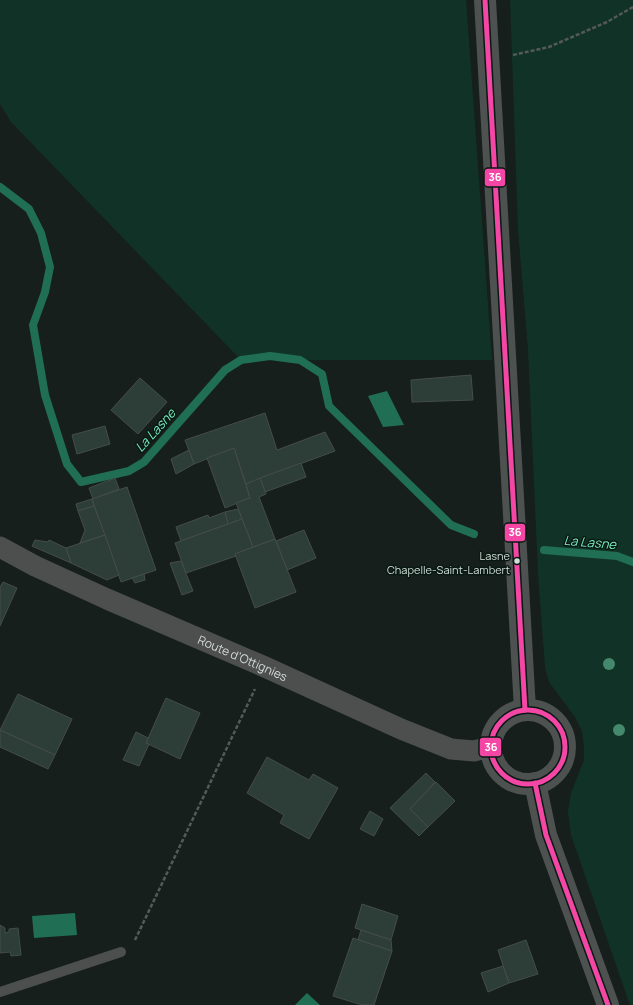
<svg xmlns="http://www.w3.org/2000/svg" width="633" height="1005" viewBox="0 0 633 1005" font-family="Manrope,sans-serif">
  <rect width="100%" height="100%" fill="#161f1b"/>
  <!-- green -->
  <g fill="#113327">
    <polygon points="0,0 466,0 492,360 300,360 270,356 241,360 11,122 0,104"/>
    <polygon points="510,0 633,0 633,1005 630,1005 571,835 568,811 571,793 584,760 584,747 582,731 575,717 549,682 545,667 538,573 528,349 518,229"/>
  </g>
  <!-- water -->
  <g fill="#206f54">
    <polygon points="387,391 404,425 383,427 368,396"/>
    <polygon points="75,913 77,935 34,938 32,916"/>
    <polygon points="307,993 320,1005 295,1005"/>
  </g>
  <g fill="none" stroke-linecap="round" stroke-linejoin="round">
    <!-- stream -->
    <g stroke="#206f54" stroke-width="8">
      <polyline points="0,187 29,209 41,233 50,267 45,292 33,325 45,395 67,464 81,482 129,471 144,462 225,370 241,360 270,356 300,360 322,374 329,406 451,525 474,534"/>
      <polyline points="544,550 617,556 633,562"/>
    </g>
  </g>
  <!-- building -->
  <g fill="#2d3d37" stroke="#454d49">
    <polygon points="471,375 473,400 412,402 411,380"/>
    <polygon points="140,378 167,402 138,434 111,410"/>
    <polygon points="265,413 277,450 325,432 335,451 246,484 234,448 194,464 185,440"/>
    <polygon points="105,426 110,444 77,454 72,435"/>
    <polygon points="234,448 250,498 225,508 207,458"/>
    <polygon points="189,450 194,464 176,474 171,459"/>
    <polygon points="301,463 306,477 265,492 260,478"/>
    <polygon points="115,478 119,489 93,499 89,488"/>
    <polygon points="260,478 266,494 259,497 275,539 253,547 236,503 250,498 246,484"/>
    <polygon points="127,487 156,570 121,582 92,499"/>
    <polygon points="92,499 94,506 78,511 76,504"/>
    <polygon points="94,506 105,535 80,543 85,530 78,511"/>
    <polygon points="238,509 242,519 228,524 225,512"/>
    <polygon points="225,512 228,524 181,541 176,527 208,515 209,518"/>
    <polygon points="242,519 253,547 235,554 236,556 186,573 175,543"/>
    <polygon points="304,530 316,558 287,570 276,541"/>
    <polygon points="105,535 119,575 107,580 71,563 66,548"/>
    <polygon points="275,539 296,592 255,608 235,554"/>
    <polygon points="35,540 48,542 49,540 66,548 71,563 32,546"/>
    <polygon points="181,561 193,591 182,595 170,563"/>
    <polygon points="144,574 145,580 135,583 132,578"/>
    <polygon points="3,582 17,588 0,626 0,587"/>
    <polygon points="18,694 72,719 55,755 0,730"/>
    <polygon points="166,698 200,713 180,759 146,743"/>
    <polygon points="0,730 55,755 48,769 0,747"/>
    <polygon points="136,732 148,738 146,743 149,744 139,766 123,760"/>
    <polygon points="267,757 309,780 313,774 338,788 309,839 280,823 284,815 247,793"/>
    <polygon points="426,773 435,782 410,809 428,827 419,836 390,808"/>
    <polygon points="436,782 455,801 428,827 410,809"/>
    <polygon points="370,811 383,819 374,836 360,829"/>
    <polygon points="362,904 398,916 391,940 355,928"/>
    <polygon points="0,925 5,928 5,933 9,932 9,929 18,928 21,955 11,956 10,952 0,953"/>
    <polygon points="361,930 391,940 392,951 358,940"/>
    <polygon points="353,938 392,951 374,1005 362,1005 333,996"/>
    <polygon points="526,940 538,974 509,983 498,950"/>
    <polygon points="503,966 509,983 488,992 481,973"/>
  </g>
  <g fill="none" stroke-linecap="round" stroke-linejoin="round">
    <!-- path -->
    <g stroke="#555a57" stroke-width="2.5" stroke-dasharray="4 2" stroke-linecap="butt">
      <polyline points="513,55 549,47 607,22 633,7"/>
      <polyline points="135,940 255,689"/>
    </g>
    <!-- lane -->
    <polyline stroke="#4c4f4d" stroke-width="10" points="0,992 121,952"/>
    <!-- street -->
    <path stroke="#4c4f4d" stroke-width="21" id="s1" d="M0,547L35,566L107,599L265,667L401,729L451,749L474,751L490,747"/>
    <!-- secondary -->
    <g stroke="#4d5150" stroke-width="22">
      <polyline points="485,0 525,710"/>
      <circle cx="528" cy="747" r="37"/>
      <polyline points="535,783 546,835 608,1005"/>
    </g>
    <!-- bus-1 casing -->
    <g stroke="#091913" stroke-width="8">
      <g id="bus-1">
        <polyline points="485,0 525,710"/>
        <circle cx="528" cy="747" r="37"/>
        <polyline points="535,783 546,835 608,1005"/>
      </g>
    </g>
    <!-- bus-1 -->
    <use href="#bus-1" stroke="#f346a5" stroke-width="5"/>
  </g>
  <!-- trees -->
  <g fill="#44886e">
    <circle cx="609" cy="664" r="6"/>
    <circle cx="619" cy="730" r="6"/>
  </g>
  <!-- markers -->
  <circle fill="#d3ddd8" stroke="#091913" stroke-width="1.5" cx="517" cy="561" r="3.5"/>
  <g text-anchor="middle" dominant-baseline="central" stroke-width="3" stroke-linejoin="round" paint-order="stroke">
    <!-- bus labels -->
    <g font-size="11" fill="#d3ddd8" stroke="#091913" text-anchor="end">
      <text x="510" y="555">Lasne<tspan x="510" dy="14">Chapelle-Saint-Lambert</tspan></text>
    </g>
    <!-- street labels -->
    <g font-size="12" fill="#d3ddd8" stroke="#091913">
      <text stroke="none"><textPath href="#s1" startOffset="267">Route d'Ottignies</textPath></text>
    </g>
    <!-- water labels -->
    <g font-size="13" font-style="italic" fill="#7aecc1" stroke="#091913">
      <text transform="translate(155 430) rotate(-48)">La Lasne</text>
      <text transform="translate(590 542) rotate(5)">La Lasne</text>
    </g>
  </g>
  <g stroke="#091913" stroke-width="1.5">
    <rect x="484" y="168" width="22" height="19" rx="4" fill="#f346a5"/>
    <rect x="504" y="523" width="22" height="19" rx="4" fill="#f346a5"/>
    <rect x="479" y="737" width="23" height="20" rx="4" fill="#f346a5"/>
  </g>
  <g font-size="11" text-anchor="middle" font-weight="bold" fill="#fff">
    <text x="495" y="181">36</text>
    <text x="515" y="536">36</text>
    <text x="491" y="751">36</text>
  </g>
</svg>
